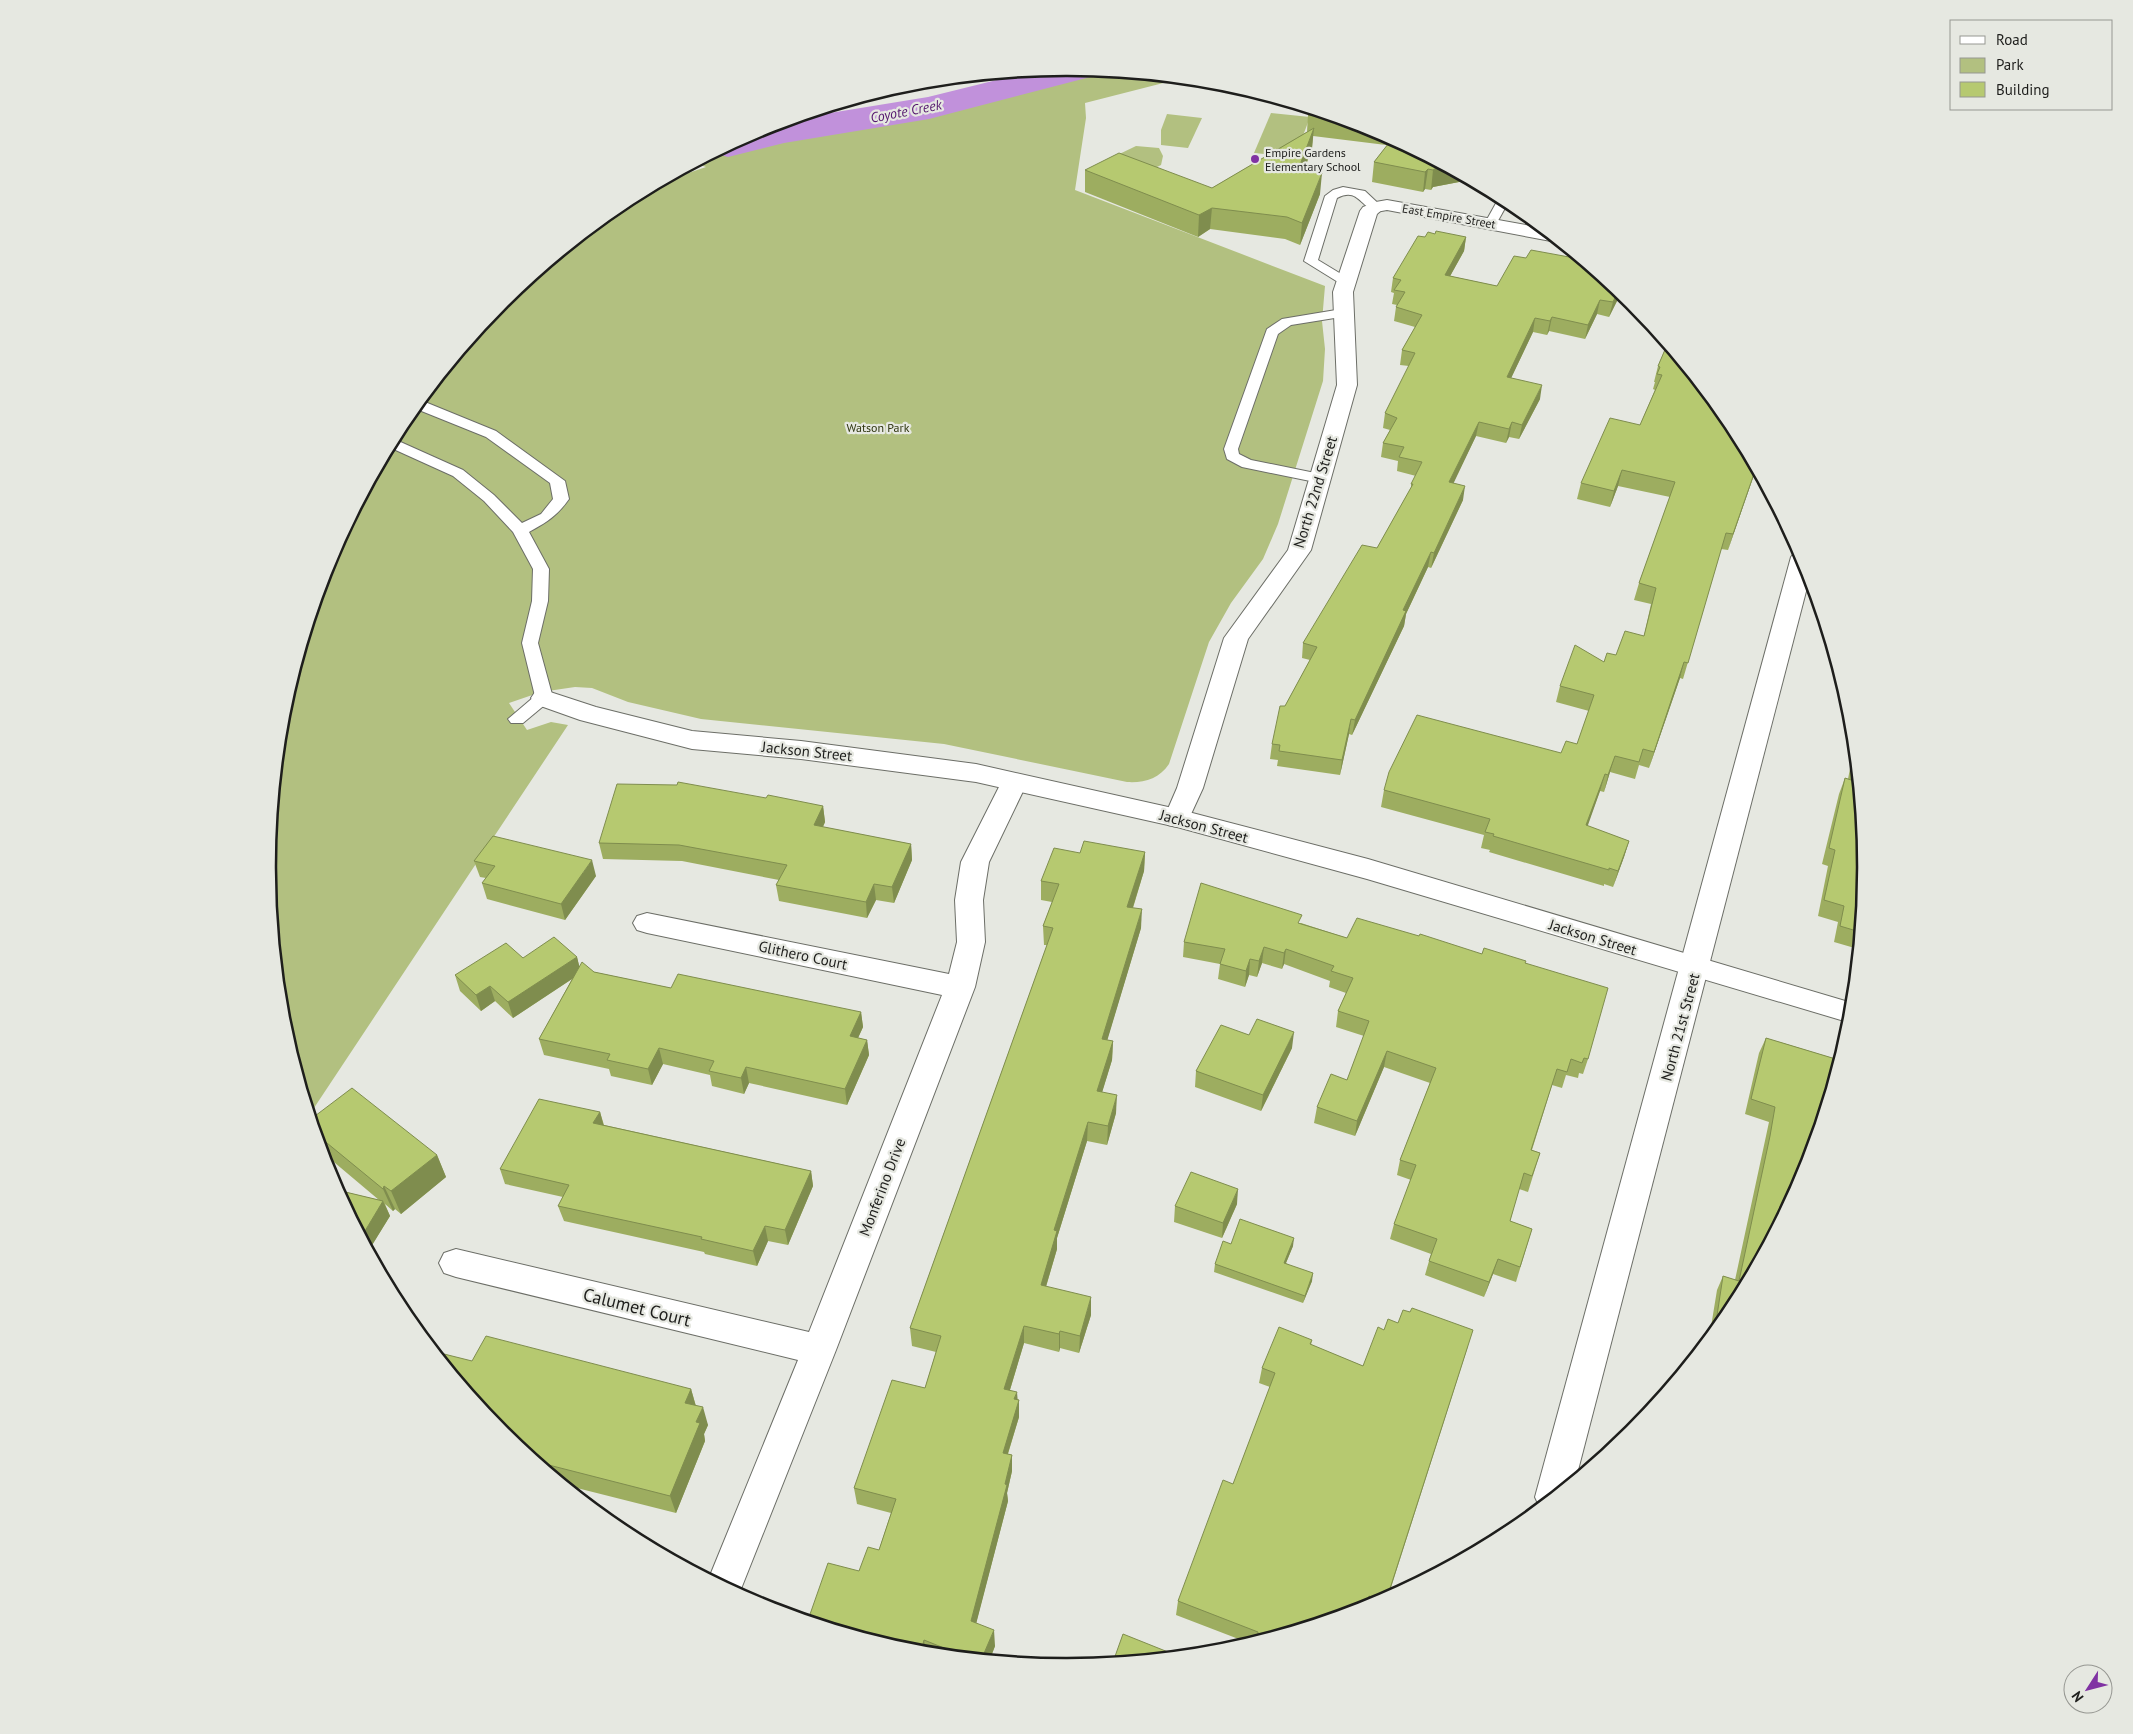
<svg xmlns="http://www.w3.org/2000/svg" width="2133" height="1734" viewBox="0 0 2133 1734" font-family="'PT Sans',sans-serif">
  <rect width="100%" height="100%" fill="#e6e8e1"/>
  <!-- green -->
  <g fill="#b2c080">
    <path d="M1075,68L1179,79L1085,103L1086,118L1075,190L1325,286L1322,321L1325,349L1323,381L1278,524L1263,559L1231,603L1209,642L1169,764C1159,779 1144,783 1127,782L944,744L701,719L628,702L592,688L575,687L541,692L509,703L527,730L551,722L568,725L310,1114L282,1023L267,867L282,711L328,561L402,423L501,301L623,202L656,184L706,167L695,163L740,139L1006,87Z"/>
    <polygon points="1271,113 1310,117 1295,157 1254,153"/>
    <polygon points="1167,114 1202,118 1188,148 1161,145 1161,130"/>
    <polygon points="1136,146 1159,148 1163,156 1161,165 1145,173 1109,159"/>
  </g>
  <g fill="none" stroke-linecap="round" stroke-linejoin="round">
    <!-- river -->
    <polygon fill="#c191db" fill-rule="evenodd" points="1066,68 1098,71 1094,76 929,119 784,143 728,157 714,153 761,128 787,120 928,97 1033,71"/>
    <!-- service casing -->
    <g stroke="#6c6e67" stroke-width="2">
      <g id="service">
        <path d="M1343,187L1365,191L1382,207L1376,211C1360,207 1358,187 1337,198L1318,260L1351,280L1353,283L1346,287L1304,261L1325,196L1333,190Z"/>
        <polygon points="1500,196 1509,201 1495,226 1487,226 1485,223"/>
        <polygon points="1342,309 1349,313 1347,316 1291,325 1278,334 1238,449 1239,454 1251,460 1325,475 1328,478 1325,481 1320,483 1242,467 1227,459 1224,449 1267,329 1282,319"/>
        <path d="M420,400L496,431L565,481L569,499C557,516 547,522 529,532L549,569L548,601L538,643L553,698L523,723H511L508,719L535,696L522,643L532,601L533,569L513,532L484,501L453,476L389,447L393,439L396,440L463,470L494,495L522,523L541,514L553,499L550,483L486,437L414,408Z"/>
      </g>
    </g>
    <!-- minor casing -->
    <g stroke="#6c6e67" stroke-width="2">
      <g id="minor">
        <polygon points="1376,202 1382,203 1385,207 1377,214 1353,292 1357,385 1311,550 1248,639 1203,788 1186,825 1177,827 1168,825 1164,818 1177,788 1224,638 1288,550 1337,385 1333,292 1360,211 1363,207"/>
        <polygon points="1800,551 1810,576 1576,1478 1540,1508 1535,1497 1791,557 1795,552"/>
        <polygon points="1014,774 1023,777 1027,783 989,862 983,900 985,942 975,987 836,1350 739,1594 709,1578 798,1360 456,1277 444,1273 439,1263 444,1253 456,1249 809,1332 942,995 647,933 637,930 633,923 637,916 647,913 949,974 957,942 955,900 961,862 1001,783 1005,777"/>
      </g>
    </g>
    <!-- tertiary casing -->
    <g stroke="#6c6e67" stroke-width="2">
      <g id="tertiary">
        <polygon points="1387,200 1542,228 1556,239 1551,241 1387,210 1376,212 1370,211 1367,207 1370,203"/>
        <polygon points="544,690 596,707 692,731 801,741 976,764 1177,809 1368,859 1852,1003 1851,1023 1367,879 1177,827 976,782 801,759 692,749 580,720 535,704 531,698 535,692"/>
      </g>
    </g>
    <!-- service -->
    <use href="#service" fill="#fff" fill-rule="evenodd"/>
    <!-- minor -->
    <use href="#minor" fill="#fff" fill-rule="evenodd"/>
    <!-- tertiary -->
    <use href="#tertiary" fill="#fff" fill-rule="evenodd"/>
  </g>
  <!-- wall -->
  <g fill="#9dad60">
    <polygon points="1310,110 1373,128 1388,137 1386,145 1313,136 1312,148 1304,171 1320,194 1300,245 1285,239 1210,229 1198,237 1085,192 1085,170 1212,188 1307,132 1308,115"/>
    <polygon points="1392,139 1473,182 1459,182 1433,187 1431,190 1425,189 1423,192 1372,182 1374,162"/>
    <polygon points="1435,234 1466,237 1464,251 1450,276 1497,286 1526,258 1580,259 1594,271 1594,272 1597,273 1621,293 1609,317 1597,314 1585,339 1549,331 1547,335 1533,332 1511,378 1540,399 1519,439 1509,437 1506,443 1476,436 1453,483 1463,500 1431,568 1428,567 1406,614 1404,626 1352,735 1349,734 1340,775 1277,766 1278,760 1270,759 1272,744 1285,706 1310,660 1302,658 1303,643 1377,548 1411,488 1411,484 1416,476 1397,471 1398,461 1381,457 1383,443 1390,430 1383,428 1385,413 1409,366 1400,365 1402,350 1415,327 1394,321 1396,307 1397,305 1392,304 1394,293 1391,292 1393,278 1425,237"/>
    <polygon points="1667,345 1756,469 1728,550 1721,549 1683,679 1680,678 1649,768 1639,765 1635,779 1610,772 1604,792 1600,791 1587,826 1629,841 1624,857 1613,887 1604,884 1604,886 1489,852 1490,850 1481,848 1484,835 1381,807 1384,790 1561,753 1577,744 1589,711 1556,702 1560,686 1616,655 1644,636 1651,604 1634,600 1639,583 1670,497 1618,486 1610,507 1577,499 1581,483 1640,425 1655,390 1653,389 1655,382 1654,382 1658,366"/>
    <polygon points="1852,723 1853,733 1850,732"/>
    <polygon points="1854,748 1866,867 1858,949 1834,942 1838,922 1818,916 1828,866 1822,864 1839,794 1845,778 1848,779"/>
    <polygon points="766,798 823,806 825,822 823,827 911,844 912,860 894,903 876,900 867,918 779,901 776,885 779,880 682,861 603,859 599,843"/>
    <polygon points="1145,852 1144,871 1133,908 1141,928 1107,1040 1113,1041 1112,1060 1102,1092 1116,1113 1107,1145 1087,1141 1057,1238 1057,1249 1046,1287 1091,1315 1079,1353 1060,1348 1059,1352 1024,1343 1010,1390 1017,1399 1019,1400 1019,1417 1008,1454 1012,1455 1012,1471 1007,1493 1008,1501 976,1623 995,1646 990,1659 910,1651 859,1571 879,1550 891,1513 857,1504 854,1488 925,1388 936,1352 912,1346 910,1328 1047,945 1044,945 1043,926 1052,902 1041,900 1041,881 1080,853"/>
    <polygon points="474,861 596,876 565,920 487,899 482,883 486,878 480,877"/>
    <polygon points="1301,923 1347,938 1482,954 1526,963 1588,1059 1583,1074 1579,1073 1578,1078 1566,1075 1562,1088 1552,1085 1532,1150 1540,1153 1528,1192 1519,1189 1510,1221 1532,1229 1516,1282 1493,1274 1484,1297 1425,1275 1431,1254 1390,1239 1394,1224 1411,1180 1397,1175 1400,1160 1430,1083 1384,1067 1355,1136 1314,1123 1317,1107 1347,1080 1364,1036 1336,1027 1338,1011 1346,993 1329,987 1330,981 1284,964 1282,969 1262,963 1257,977 1249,975 1245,987 1218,979 1220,964 1183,957 1184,942"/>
    <polygon points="577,957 579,966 594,972 671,988 861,1012 863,1027 858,1038 867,1040 869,1055 847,1105 749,1083 744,1094 712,1086 710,1075 663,1064 652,1085 611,1076 609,1069 544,1055 539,1039 572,979 513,1018 495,1001 481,1011 460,991 455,975 523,958"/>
    <polygon points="1249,1035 1292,1048 1261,1111 1195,1087 1196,1071"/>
    <polygon points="1766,1038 1839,1060 1731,1311 1709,1339 1717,1290 1723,1276 1735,1280 1763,1150 1769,1122 1745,1114 1759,1053"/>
    <polygon points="600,1112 604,1125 811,1171 813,1186 788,1245 768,1241 757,1266 705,1254 704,1252 564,1221 558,1206 563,1197 505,1184 500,1169"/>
    <polygon points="311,1119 437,1155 446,1177 401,1214 395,1209 393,1211 385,1204 390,1216 369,1250 337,1190 379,1200 322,1152"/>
    <polygon points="1237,1204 1222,1238 1174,1222 1175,1206"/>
    <polygon points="1231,1244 1293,1246 1286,1263 1312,1281 1303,1303 1214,1272 1215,1264"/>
    <polygon points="1384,1330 1468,1346 1388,1597 1372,1606 1249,1643 1176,1615 1178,1601 1233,1484 1270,1387 1259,1383 1262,1368 1312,1340 1311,1345 1363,1366"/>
    <polygon points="472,1361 691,1389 696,1406 708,1425 704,1434 705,1441 676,1513 565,1485 501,1432"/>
  </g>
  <!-- shaded-wall -->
  <g fill="#7f8d4e">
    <polygon points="1314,128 1312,148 1296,191 1298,170"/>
    <polygon points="1443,166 1460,175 1459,182 1433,187 1431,190 1433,170 1436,168"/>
    <polygon points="1428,169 1425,189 1423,192 1425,172"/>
    <polygon points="1322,173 1320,194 1300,245 1302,223"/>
    <polygon points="1212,208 1210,229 1198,237 1199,215"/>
    <polygon points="1466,237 1464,251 1443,289 1445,275"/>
    <polygon points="1618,291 1621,293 1609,317 1613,302"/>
    <polygon points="1600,300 1597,314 1585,339 1588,325"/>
    <polygon points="1552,317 1549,331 1547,335 1550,321"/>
    <polygon points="1535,318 1533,332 1505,391 1507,377"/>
    <polygon points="1542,385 1540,399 1519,439 1522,425"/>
    <polygon points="1479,422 1476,436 1447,497 1449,482"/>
    <polygon points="1512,422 1509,437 1506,443 1509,429"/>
    <polygon points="1756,468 1756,469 1728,550 1733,534"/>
    <polygon points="1622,470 1618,486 1610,507 1614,491"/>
    <polygon points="1465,486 1463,500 1431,568 1434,553"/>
    <polygon points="1431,552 1428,567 1406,614 1404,626 1352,735 1355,720 1403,610"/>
    <polygon points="1684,662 1680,678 1649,768 1654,752"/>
    <polygon points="1351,719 1349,734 1340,775 1342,760"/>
    <polygon points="1615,756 1610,772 1604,792 1608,775"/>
    <polygon points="1605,774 1600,791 1582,842 1586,825"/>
    <polygon points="823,806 825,822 816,841 814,825"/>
    <polygon points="1629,841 1624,857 1613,887 1618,871"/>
    <polygon points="911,844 912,860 894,903 892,887"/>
    <polygon points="1145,852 1144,871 1127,926 1127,907"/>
    <polygon points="592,860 596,876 565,920 561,904"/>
    <polygon points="874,884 876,900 867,918 866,902"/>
    <polygon points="1142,909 1141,928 1102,1058 1102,1039"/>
    <polygon points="1264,947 1262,963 1257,977 1259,961"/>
    <polygon points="1286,949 1284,964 1282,969 1284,953"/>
    <polygon points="577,957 581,973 513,1018 508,1002"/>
    <polygon points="1250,959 1249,975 1245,987 1246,971"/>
    <polygon points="490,986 495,1001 481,1011 476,995"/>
    <polygon points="861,1012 863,1027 852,1051 850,1036"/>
    <polygon points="1294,1032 1292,1048 1261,1111 1263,1095"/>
    <polygon points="867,1040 869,1055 847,1105 845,1089"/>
    <polygon points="1113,1041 1112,1060 1097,1109 1097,1091"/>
    <polygon points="659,1048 663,1064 652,1085 648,1069"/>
    <polygon points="1387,1051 1384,1067 1355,1136 1357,1121"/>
    <polygon points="746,1067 749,1083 744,1094 741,1078"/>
    <polygon points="1117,1095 1116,1113 1107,1145 1108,1126"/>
    <polygon points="600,1112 604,1127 593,1123"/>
    <polygon points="1088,1122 1087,1141 1057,1238 1057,1249 1041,1303 1041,1285 1054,1230"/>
    <polygon points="437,1155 446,1177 401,1214 391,1191"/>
    <polygon points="811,1171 813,1186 788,1245 785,1230"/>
    <polygon points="384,1186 395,1209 393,1211 383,1189"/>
    <polygon points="1238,1189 1237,1204 1222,1238 1223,1223"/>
    <polygon points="383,1201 390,1216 369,1250 362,1236"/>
    <polygon points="765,1226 768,1241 757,1266 753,1251"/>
    <polygon points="1294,1238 1293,1246 1283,1270 1284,1263"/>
    <polygon points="1498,1259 1493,1274 1484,1297 1489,1282"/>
    <polygon points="1313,1273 1312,1281 1303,1303 1305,1296"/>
    <polygon points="1091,1297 1091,1315 1079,1353 1080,1336"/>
    <polygon points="1024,1326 1024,1343 1005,1406 1004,1389"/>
    <polygon points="1060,1331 1060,1348 1059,1352 1059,1334"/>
    <polygon points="691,1389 696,1407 685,1403"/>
    <polygon points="1017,1392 1018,1404 1019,1400 1019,1417 1003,1469 1003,1453 1014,1399"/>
    <polygon points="703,1407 708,1425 704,1434 705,1441 676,1513 670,1496 696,1422"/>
    <polygon points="1012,1455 1012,1471 1007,1493 1008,1501 973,1636 971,1621"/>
    <polygon points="994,1630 995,1646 990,1659 982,1658"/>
    <polygon points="924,1640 926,1653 921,1652"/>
  </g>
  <!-- building -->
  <g fill="#b6c970" stroke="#7f8d4e">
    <polygon points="1310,110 1338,118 1308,115"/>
    <polygon points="1314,128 1298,170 1322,173 1302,223 1287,217 1212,208 1199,215 1085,170 1119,153 1212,188"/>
    <polygon points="1392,139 1443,166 1436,168 1433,170 1428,169 1425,172 1374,162"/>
    <polygon points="1436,231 1466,237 1445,275 1497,286 1514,256 1526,258 1531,250 1580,259 1593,270 1592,272 1597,273 1618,291 1613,302 1600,300 1588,325 1552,317 1550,321 1535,318 1507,377 1542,385 1522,425 1512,422 1509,429 1479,422 1449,482 1465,486 1434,553 1431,552 1403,610 1406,611 1355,720 1351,719 1342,760 1279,751 1280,745 1272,744 1280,706 1285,706 1317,647 1303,643 1362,545 1377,548 1413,484 1411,484 1422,462 1399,457 1404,447 1383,443 1397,418 1385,413 1415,353 1402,350 1422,315 1396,307 1405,292 1394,290 1401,280 1393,278 1418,236 1425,237 1428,232 1435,234"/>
    <polygon points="1667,345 1731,423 1756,468 1733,534 1726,533 1688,663 1684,662 1654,752 1643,749 1639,762 1615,756 1608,775 1605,774 1586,825 1629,841 1618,871 1609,868 1609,870 1493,836 1494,834 1485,832 1490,819 1384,790 1389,772 1417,715 1561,753 1566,741 1577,744 1594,695 1560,686 1575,645 1604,662 1607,653 1616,655 1625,631 1644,636 1656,588 1639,583 1675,482 1622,470 1614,491 1581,483 1610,418 1640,425 1662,375 1657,374 1660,367 1658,366"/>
    <polygon points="1855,758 1866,867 1860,932 1840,926 1844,906 1824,900 1835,850 1829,848 1845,778 1851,780"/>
    <polygon points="678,782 766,798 768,795 823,806 814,825 911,844 892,887 874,884 866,902 776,885 787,865 679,845 599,843 617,784 677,785"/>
    <polygon points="493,836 592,860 561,904 482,883 495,866 474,861"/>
    <polygon points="1084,841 1145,852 1127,907 1142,909 1102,1039 1113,1041 1097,1091 1117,1095 1108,1126 1088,1122 1054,1230 1057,1231 1041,1285 1091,1297 1080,1336 1060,1331 1059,1334 1024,1326 1004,1389 1017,1392 1014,1399 1019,1400 1003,1453 1012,1455 1005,1484 1007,1485 971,1621 994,1630 982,1658 964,1656 924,1640 921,1652 910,1651 808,1620 828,1563 859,1571 868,1547 879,1550 896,1499 854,1488 892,1380 925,1388 941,1336 910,1328 1053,928 1043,926 1059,884 1041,881 1054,848 1080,853"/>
    <polygon points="1201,883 1302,915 1298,923 1347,938 1357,918 1419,936 1420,934 1482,954 1484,948 1526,961 1525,963 1608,988 1588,1059 1584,1058 1582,1063 1571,1059 1567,1072 1557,1069 1531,1150 1540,1153 1532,1176 1524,1173 1510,1221 1532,1229 1520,1267 1498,1259 1489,1282 1429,1261 1437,1239 1394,1224 1416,1165 1400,1160 1436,1068 1387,1051 1357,1121 1317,1107 1331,1074 1347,1080 1369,1021 1338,1011 1353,978 1331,971 1334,966 1286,949 1284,953 1264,947 1259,961 1250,959 1246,971 1220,964 1225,949 1184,942"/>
    <polygon points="554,937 577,957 508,1002 490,986 476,995 455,975 506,943 523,958"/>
    <polygon points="582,962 594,972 671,988 678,974 861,1012 850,1036 867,1040 845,1089 746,1067 741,1078 709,1071 714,1061 659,1048 648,1069 607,1060 610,1054 539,1039"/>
    <polygon points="1257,1019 1294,1032 1263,1095 1196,1071 1221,1025 1249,1035"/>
    <polygon points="1766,1038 1839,1060 1805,1173 1731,1311 1713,1333 1716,1322 1723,1276 1739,1281 1770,1136 1775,1107 1751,1099"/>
    <polygon points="352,1088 437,1155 391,1191 384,1186 383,1189 316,1134 311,1119"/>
    <polygon points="539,1099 600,1112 593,1123 811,1171 785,1230 765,1226 753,1251 701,1239 702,1237 558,1206 569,1185 500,1169"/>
    <polygon points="1191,1172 1238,1189 1223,1223 1175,1206"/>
    <polygon points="337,1190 383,1201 362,1236"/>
    <polygon points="1240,1219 1294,1238 1284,1263 1313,1273 1305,1296 1215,1264 1223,1241 1231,1244"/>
    <polygon points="1412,1308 1473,1330 1387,1598 1382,1601 1369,1596 1366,1608 1264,1638 1265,1637 1258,1634 1258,1632 1178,1601 1223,1480 1233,1484 1275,1373 1262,1368 1279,1327 1312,1340 1310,1344 1363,1366 1378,1327 1384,1330 1388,1319 1398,1323 1403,1310 1410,1312"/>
    <polygon points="486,1336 691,1389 685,1403 703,1407 696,1422 700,1423 670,1496 537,1462 501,1432 436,1352 472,1361"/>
    <polygon points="1123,1634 1178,1656 1113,1662"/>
  </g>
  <!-- markers -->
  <circle fill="#8032a3" stroke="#e6e8e1" stroke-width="2" cx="1255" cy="159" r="5"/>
  <g text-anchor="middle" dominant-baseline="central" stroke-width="4.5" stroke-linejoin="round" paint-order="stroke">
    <!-- far-poi labels -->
    <g font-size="12" fill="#1e1e1c" stroke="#e6e8e1" text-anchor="start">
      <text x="1265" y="152">Empire Gardens<tspan x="1265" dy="14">Elementary School</tspan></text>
    </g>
    <!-- far-street labels -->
    <g font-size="12" fill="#1e1e1c" stroke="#e6e8e1">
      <text transform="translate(1449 216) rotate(10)">East Empire Street</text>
    </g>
    <!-- far-park labels -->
    <g font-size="12" fill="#2f3610" stroke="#e6e8e1">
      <text x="878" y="427">Watson Park</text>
    </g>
    <!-- far-water labels -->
    <g font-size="14" font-style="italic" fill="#54166e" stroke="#e6e8e1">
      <text transform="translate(906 111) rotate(-11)">Coyote Creek</text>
    </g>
    <!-- street labels -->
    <g font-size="15" fill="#1e1e1c" stroke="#e6e8e1">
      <text transform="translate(1315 492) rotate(-73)">North 22nd Street</text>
      <text transform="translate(807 751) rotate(6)">Jackson Street</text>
      <text transform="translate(1204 826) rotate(15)">Jackson Street</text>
      <text transform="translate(1593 937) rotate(17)">Jackson Street</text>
      <text transform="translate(803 955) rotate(12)">Glithero Court</text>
      <text transform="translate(1680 1027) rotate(-75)">North 21st Street</text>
      <text transform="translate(882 1187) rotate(-69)">Monferino Drive</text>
    </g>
    <!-- near-street labels -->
    <g font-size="18" fill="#1e1e1c" stroke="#e6e8e1">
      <text transform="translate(637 1307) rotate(14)">Calumet Court</text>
    </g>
  </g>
  <!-- crop -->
  <path d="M0 0H2133V1734H0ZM1066 76H1067A790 790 0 0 1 1857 866V868A790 790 0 0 1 1067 1658H1066A790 790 0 0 1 276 868V866A790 790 0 0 1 1066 76Z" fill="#e6e8e1" fill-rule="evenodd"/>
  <path fill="none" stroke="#1e1e1c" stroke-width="2.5" d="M1066 76H1067A790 790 0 0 1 1857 866V868A790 790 0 0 1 1067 1658H1066A790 790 0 0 1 276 868V866A790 790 0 0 1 1066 76Z"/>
  <!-- legend -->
  <rect x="1950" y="20" width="162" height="90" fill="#e6e8e1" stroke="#969792"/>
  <rect x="1960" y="36" width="25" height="8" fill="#ffffff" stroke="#969792"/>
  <text x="1996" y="45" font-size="15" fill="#1e1e1c">Road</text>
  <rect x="1960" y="58" width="25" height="15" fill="#b2c080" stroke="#969792"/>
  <text x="1996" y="70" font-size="15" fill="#1e1e1c">Park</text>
  <rect x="1960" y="82" width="25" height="15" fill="#b6c970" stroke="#969792"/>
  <text x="1996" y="95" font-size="15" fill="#1e1e1c">Building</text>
  <!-- north arrow -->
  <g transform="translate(2088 1689) rotate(234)"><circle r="24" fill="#e6e8e1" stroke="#969792"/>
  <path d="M0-4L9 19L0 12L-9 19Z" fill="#8032a3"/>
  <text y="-8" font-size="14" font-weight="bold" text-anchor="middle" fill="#1e1e1c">N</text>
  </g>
</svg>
